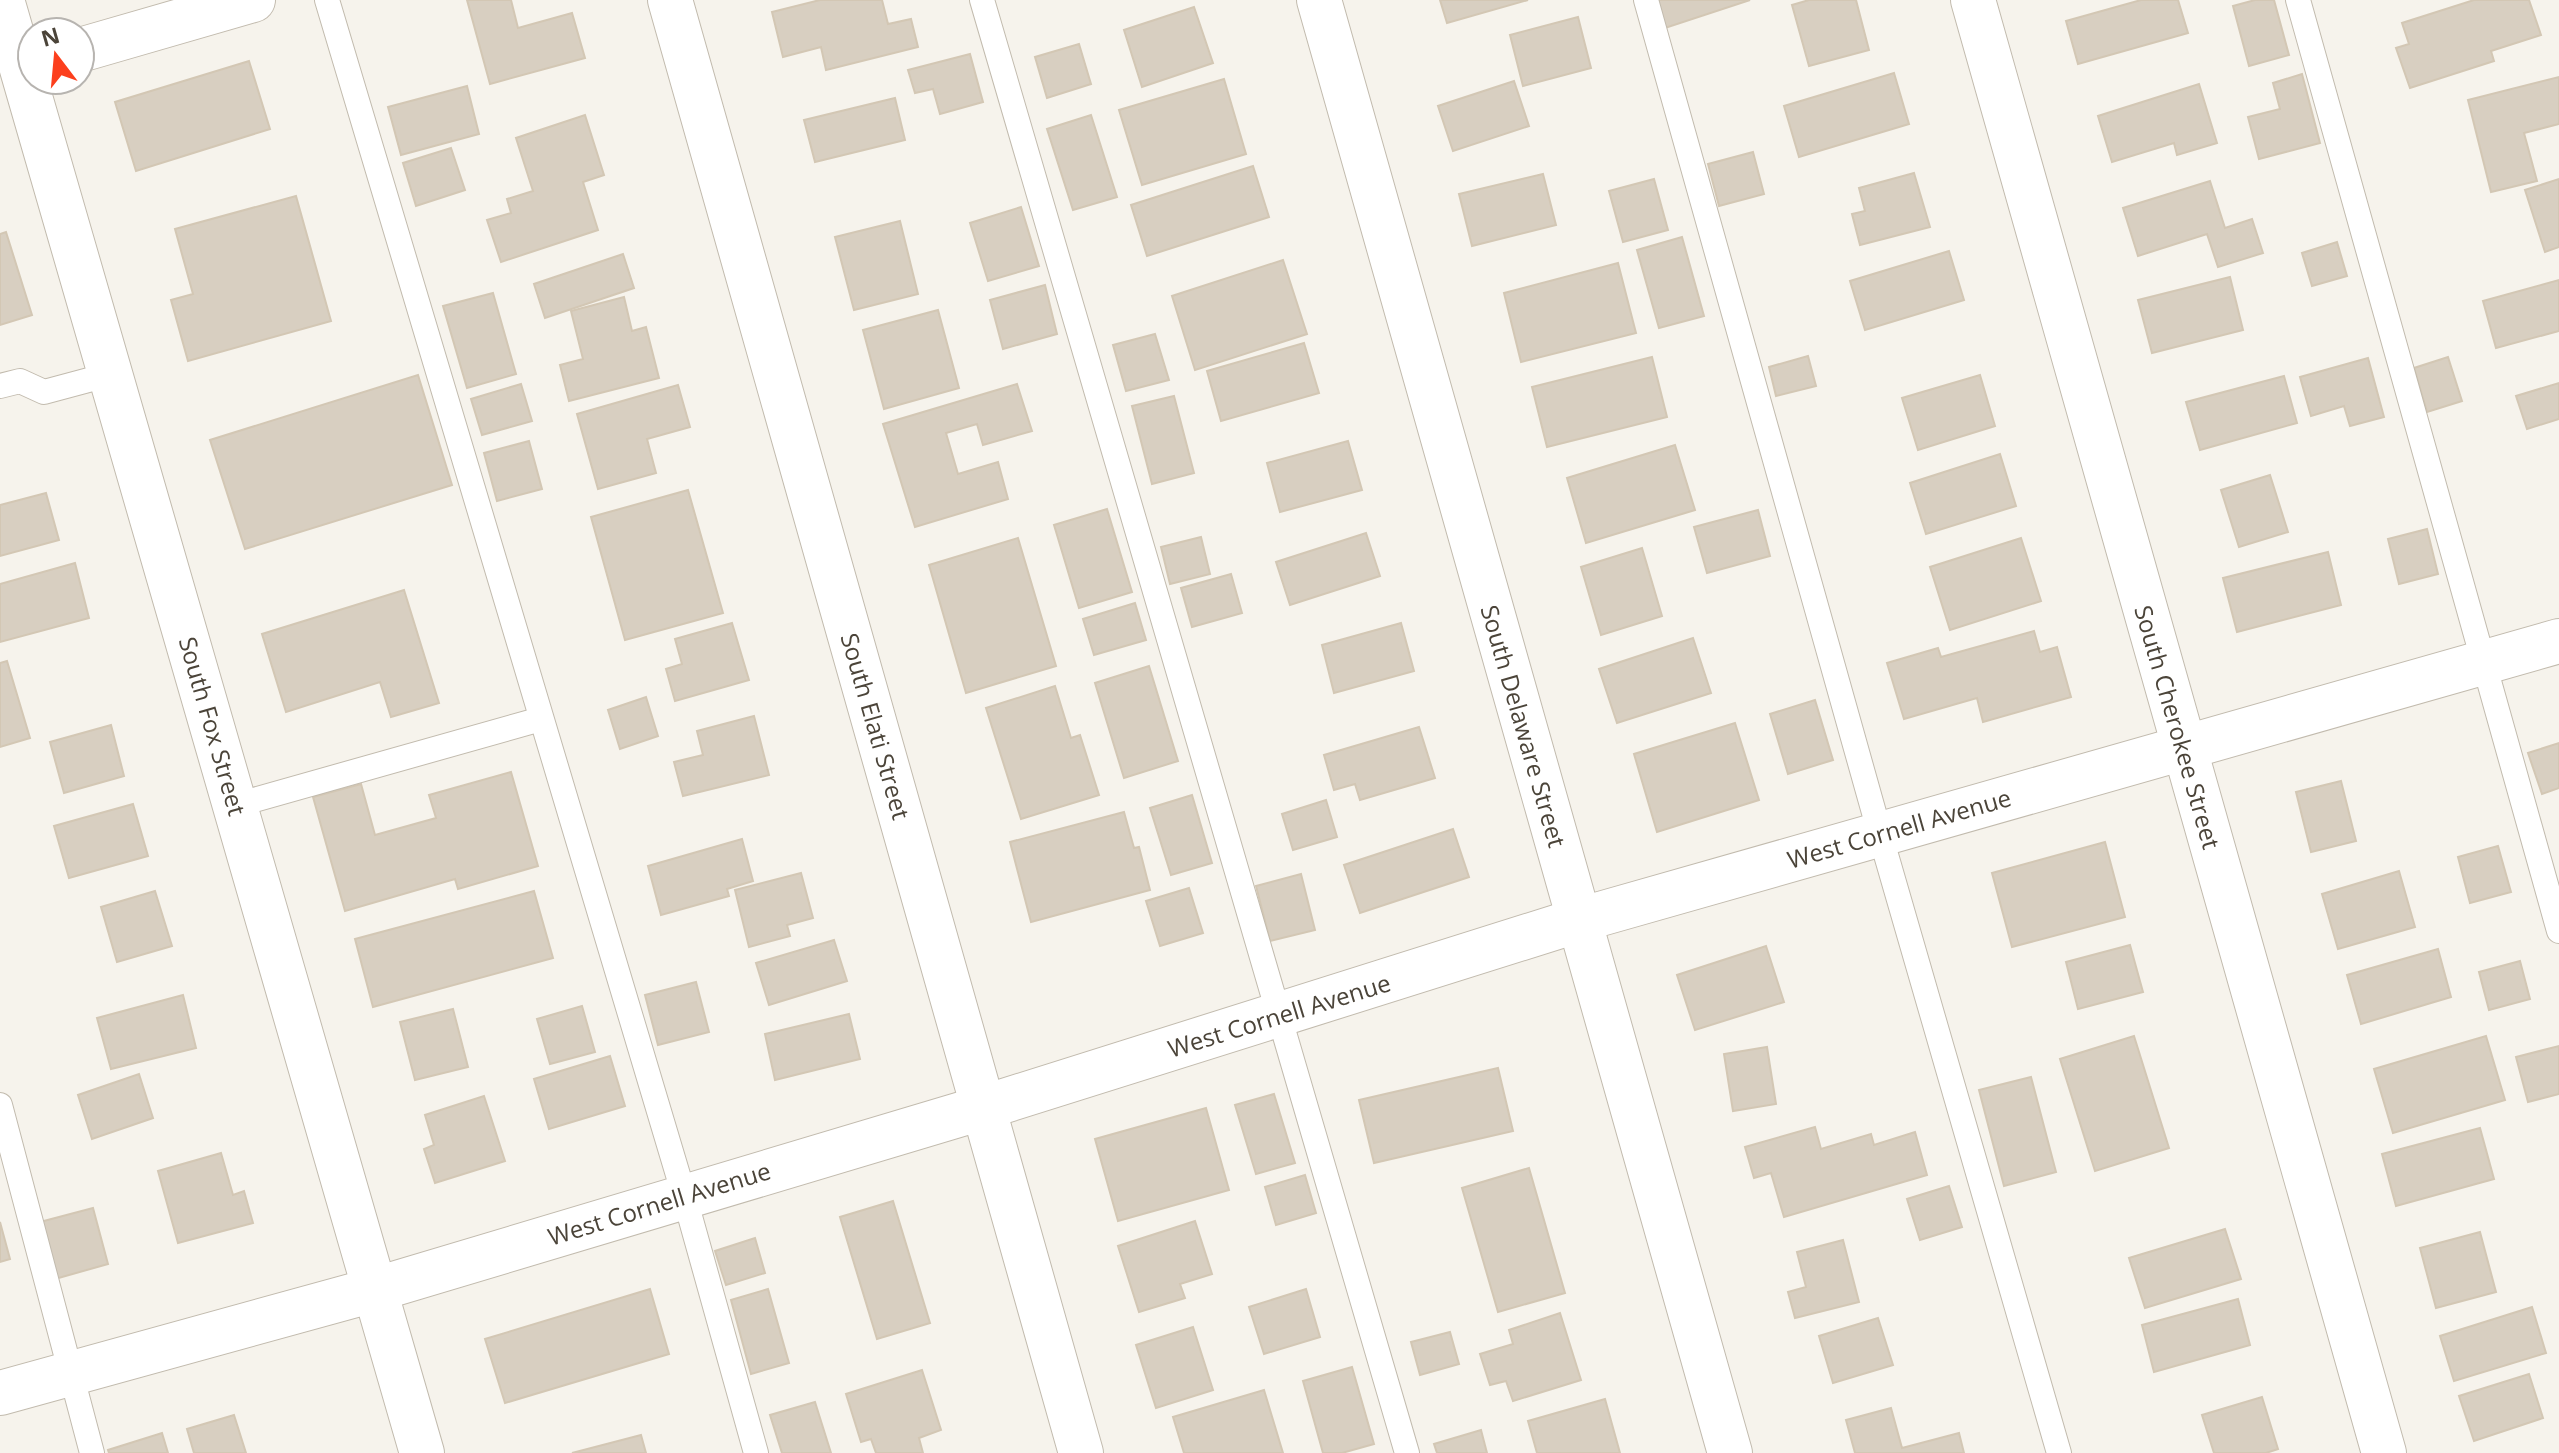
<svg xmlns="http://www.w3.org/2000/svg" width="2559" height="1453" viewBox="0 0 2559 1453" font-family="'Open Sans',sans-serif">
  <rect width="100%" height="100%" fill="#f6f3ec"/>
  <!-- building -->
  <g fill="#d8cfc1" stroke="#d3c7b4" stroke-width="2">
    <polygon points="467,0 511,0 518,28 572,13 585,58 490,84"/>
    <polygon points="820,0 882,0 888,24 911,19 918,47 826,70 821,47 783,57 772,12"/>
    <polygon points="1440,0 1528,0 1447,23"/>
    <polygon points="1656,0 1750,0 1665,28"/>
    <polygon points="1809,0 1856,0 1869,50 1809,66 1792,5"/>
    <polygon points="2141,0 2178,0 2188,33 2078,64 2066,21"/>
    <polygon points="2255,0 2274,0 2289,55 2249,66 2233,6"/>
    <polygon points="2474,0 2529,0 2541,35 2491,51 2494,61 2410,88 2396,48 2409,44 2402,23"/>
    <polygon points="1194,7 1213,63 1142,87 1124,30"/>
    <polygon points="1578,17 1591,68 1523,86 1510,35"/>
    <polygon points="1079,44 1091,84 1047,98 1035,57"/>
    <polygon points="970,54 983,102 940,114 933,89 915,93 908,70"/>
    <polygon points="249,61 270,129 136,171 115,102"/>
    <polygon points="1894,73 1909,124 1799,157 1784,106"/>
    <polygon points="2302,74 2320,143 2259,159 2248,117 2280,109 2273,83"/>
    <polygon points="2559,77 2559,124 2524,133 2537,181 2491,192 2468,100"/>
    <polygon points="1224,79 1246,154 1142,185 1119,110"/>
    <polygon points="1514,81 1529,126 1453,151 1438,106"/>
    <polygon points="2199,84 2217,143 2177,155 2174,143 2112,162 2098,116"/>
    <polygon points="467,86 479,134 401,155 388,107"/>
    <polygon points="895,98 905,140 815,162 804,120"/>
    <polygon points="585,115 604,175 583,182 598,230 501,262 487,220 511,213 507,199 533,191 516,138"/>
    <polygon points="1091,115 1117,197 1073,210 1047,129"/>
    <polygon points="451,148 465,190 416,206 403,163"/>
    <polygon points="1753,152 1764,194 1719,206 1708,164"/>
    <polygon points="1253,166 1269,217 1147,256 1131,205"/>
    <polygon points="1914,173 1930,227 1860,245 1852,214 1865,211 1859,188"/>
    <polygon points="1543,174 1556,225 1472,246 1459,194"/>
    <polygon points="1654,179 1668,230 1623,242 1609,191"/>
    <polygon points="2559,179 2559,247 2545,252 2525,190"/>
    <polygon points="2210,181 2225,228 2252,219 2263,253 2218,267 2207,234 2138,256 2123,208"/>
    <polygon points="296,196 331,321 188,361 171,300 193,294 175,229"/>
    <polygon points="1021,207 1039,266 988,281 970,223"/>
    <polygon points="900,221 918,294 854,310 835,237"/>
    <polygon points="6,232 32,315 0,325 0,234"/>
    <polygon points="1682,237 1704,316 1659,328 1637,250"/>
    <polygon points="2337,242 2347,276 2312,286 2302,253"/>
    <polygon points="1949,251 1964,300 1865,330 1850,281"/>
    <polygon points="623,254 634,288 545,318 534,284"/>
    <polygon points="1283,260 1307,334 1195,370 1172,296"/>
    <polygon points="1618,263 1636,333 1521,362 1504,293"/>
    <polygon points="2230,277 2243,330 2152,353 2138,300"/>
    <polygon points="2559,280 2559,331 2496,348 2483,301"/>
    <polygon points="1045,285 1057,334 1003,349 990,300"/>
    <polygon points="493,293 516,374 467,388 443,306"/>
    <polygon points="624,297 632,331 646,327 659,378 569,401 560,365 583,359 571,311"/>
    <polygon points="938,310 959,388 884,409 863,330"/>
    <polygon points="1155,334 1169,380 1126,391 1113,345"/>
    <polygon points="1304,343 1319,393 1221,421 1207,371"/>
    <polygon points="1808,356 1816,386 1776,396 1769,367"/>
    <polygon points="1652,357 1667,417 1547,447 1532,387"/>
    <polygon points="2448,357 2462,401 2427,412 2414,368"/>
    <polygon points="2368,358 2384,417 2350,426 2344,406 2311,416 2300,377"/>
    <polygon points="418,375 452,485 245,549 210,440"/>
    <polygon points="1980,375 1995,426 1918,450 1902,398"/>
    <polygon points="2284,376 2297,423 2200,450 2186,402"/>
    <polygon points="2559,383 2559,419 2527,429 2516,396"/>
    <polygon points="521,384 532,421 482,435 471,399"/>
    <polygon points="1017,384 1032,431 983,445 977,424 946,433 958,474 998,462 1008,499 915,527 883,424"/>
    <polygon points="678,385 690,427 647,439 656,473 598,489 577,414"/>
    <polygon points="1174,396 1194,473 1152,484 1132,406"/>
    <polygon points="529,441 542,489 497,501 484,453"/>
    <polygon points="1348,441 1362,490 1280,512 1267,463"/>
    <polygon points="1675,445 1695,510 1586,543 1567,478"/>
    <polygon points="2000,454 2016,506 1926,534 1910,483"/>
    <polygon points="2270,475 2288,532 2239,547 2221,490"/>
    <polygon points="688,490 723,613 625,640 591,517"/>
    <polygon points="46,493 59,540 0,556 0,505"/>
    <polygon points="1107,509 1132,592 1079,608 1054,525"/>
    <polygon points="1758,510 1770,556 1707,573 1694,527"/>
    <polygon points="2427,529 2438,574 2399,584 2388,539"/>
    <polygon points="1366,533 1380,576 1290,605 1276,562"/>
    <polygon points="1201,537 1210,574 1170,584 1161,547"/>
    <polygon points="1018,538 1056,666 966,693 929,565"/>
    <polygon points="2021,538 2041,601 1950,630 1930,567"/>
    <polygon points="1642,548 1662,616 1601,635 1581,567"/>
    <polygon points="2328,552 2341,605 2237,632 2223,578"/>
    <polygon points="75,563 89,618 0,642 0,584"/>
    <polygon points="1231,574 1242,613 1192,627 1181,588"/>
    <polygon points="404,590 439,703 391,717 380,682 286,712 262,634"/>
    <polygon points="1135,603 1146,640 1094,655 1083,619"/>
    <polygon points="732,623 749,680 675,701 666,669 682,664 675,639"/>
    <polygon points="1401,623 1414,671 1334,693 1322,645"/>
    <polygon points="2034,631 2040,652 2057,647 2071,697 1983,722 1977,698 1904,719 1887,663 1938,648 1941,657"/>
    <polygon points="1693,638 1711,693 1617,723 1599,669"/>
    <polygon points="7,661 30,738 0,747 0,663"/>
    <polygon points="1149,666 1178,761 1124,778 1095,683"/>
    <polygon points="1055,686 1071,738 1080,735 1099,795 1021,819 986,708"/>
    <polygon points="646,697 658,736 620,749 608,710"/>
    <polygon points="1815,700 1833,760 1788,774 1770,714"/>
    <polygon points="754,716 769,775 683,796 674,762 703,755 697,731"/>
    <polygon points="1735,723 1759,800 1657,832 1634,754"/>
    <polygon points="111,725 124,776 64,793 50,742"/>
    <polygon points="1419,727 1435,778 1360,800 1355,784 1334,790 1324,755"/>
    <polygon points="2559,743 2559,788 2542,794 2528,753"/>
    <polygon points="511,772 538,866 458,889 455,879 345,911 313,797 361,784 375,835 436,818 429,795"/>
    <polygon points="2341,781 2356,841 2311,852 2296,792"/>
    <polygon points="1192,795 1212,863 1171,875 1150,808"/>
    <polygon points="1326,800 1337,837 1293,850 1282,814"/>
    <polygon points="133,804 148,856 69,878 54,826"/>
    <polygon points="1124,812 1134,848 1139,847 1150,890 1031,922 1010,842"/>
    <polygon points="1453,829 1469,877 1360,913 1344,865"/>
    <polygon points="742,839 753,881 727,889 729,896 661,915 648,866"/>
    <polygon points="2105,842 2125,917 2012,947 1992,873"/>
    <polygon points="2498,846 2511,892 2470,903 2458,857"/>
    <polygon points="2399,871 2415,927 2338,949 2322,894"/>
    <polygon points="801,873 813,918 787,925 790,936 749,947 735,890"/>
    <polygon points="1301,874 1315,930 1270,941 1256,886"/>
    <polygon points="1189,888 1203,933 1160,946 1146,901"/>
    <polygon points="155,891 172,946 117,962 101,907"/>
    <polygon points="534,891 553,958 373,1007 355,939"/>
    <polygon points="834,940 847,981 769,1005 756,963"/>
    <polygon points="2130,945 2143,992 2078,1009 2066,962"/>
    <polygon points="1766,946 1784,1002 1695,1030 1677,975"/>
    <polygon points="2438,949 2451,997 2361,1024 2347,975"/>
    <polygon points="2520,961 2530,999 2489,1010 2479,972"/>
    <polygon points="696,982 709,1032 658,1045 645,995"/>
    <polygon points="183,995 196,1048 111,1069 97,1018"/>
    <polygon points="582,1006 595,1052 550,1064 537,1019"/>
    <polygon points="453,1009 468,1067 415,1080 400,1022"/>
    <polygon points="849,1014 860,1059 775,1080 765,1034"/>
    <polygon points="2134,1036 2169,1148 2095,1171 2060,1059"/>
    <polygon points="2486,1036 2505,1100 2393,1133 2374,1069"/>
    <polygon points="2559,1046 2559,1094 2528,1102 2516,1057"/>
    <polygon points="1767,1047 1776,1104 1733,1111 1724,1054"/>
    <polygon points="610,1056 625,1106 549,1129 534,1079"/>
    <polygon points="1498,1068 1513,1131 1374,1163 1359,1100"/>
    <polygon points="139,1074 153,1118 92,1139 78,1095"/>
    <polygon points="2031,1077 2056,1172 2004,1186 1979,1090"/>
    <polygon points="1274,1094 1295,1163 1256,1174 1235,1105"/>
    <polygon points="484,1096 505,1161 435,1183 424,1149 434,1145 425,1115"/>
    <polygon points="1206,1108 1229,1190 1118,1221 1095,1139"/>
    <polygon points="1815,1127 1821,1149 1871,1134 1874,1145 1915,1132 1927,1175 1784,1217 1771,1173 1754,1178 1745,1147"/>
    <polygon points="2480,1128 2494,1179 2396,1206 2382,1154"/>
    <polygon points="221,1153 233,1195 244,1191 253,1223 178,1243 158,1171"/>
    <polygon points="1529,1168 1565,1293 1498,1312 1462,1188"/>
    <polygon points="1305,1175 1316,1213 1276,1225 1265,1187"/>
    <polygon points="1949,1186 1962,1227 1920,1240 1907,1199"/>
    <polygon points="893,1201 930,1323 877,1339 840,1217"/>
    <polygon points="93,1208 108,1264 55,1279 40,1222"/>
    <polygon points="1195,1221 1212,1274 1180,1284 1185,1298 1139,1312 1118,1246"/>
    <polygon points="0,1222 10,1259 0,1262"/>
    <polygon points="2225,1229 2241,1279 2145,1308 2129,1258"/>
    <polygon points="2480,1232 2496,1292 2436,1308 2420,1248"/>
    <polygon points="755,1238 765,1273 726,1285 715,1251"/>
    <polygon points="1843,1240 1859,1302 1795,1318 1788,1292 1806,1287 1797,1252"/>
    <polygon points="650,1289 669,1354 505,1403 485,1339"/>
    <polygon points="768,1289 789,1363 751,1374 731,1300"/>
    <polygon points="1306,1289 1320,1337 1264,1354 1249,1307"/>
    <polygon points="2238,1299 2250,1345 2154,1372 2142,1325"/>
    <polygon points="2532,1307 2546,1353 2454,1381 2440,1336"/>
    <polygon points="1560,1313 1581,1380 1513,1401 1506,1381 1490,1385 1480,1354 1513,1344 1509,1330"/>
    <polygon points="1878,1318 1893,1365 1833,1383 1819,1336"/>
    <polygon points="1193,1327 1213,1390 1156,1408 1136,1345"/>
    <polygon points="1450,1332 1459,1364 1420,1375 1411,1342"/>
    <polygon points="1352,1367 1374,1444 1342,1453 1323,1453 1303,1381"/>
    <polygon points="922,1370 941,1430 919,1438 923,1453 876,1453 871,1439 861,1442 846,1394"/>
    <polygon points="2529,1374 2543,1418 2474,1441 2459,1396"/>
    <polygon points="1264,1390 1283,1453 1184,1453 1173,1417"/>
    <polygon points="2262,1397 2278,1449 2266,1453 2214,1453 2202,1415"/>
    <polygon points="1605,1399 1620,1453 1537,1453 1528,1421"/>
    <polygon points="815,1402 831,1453 782,1453 770,1415"/>
    <polygon points="1891,1408 1902,1448 1959,1433 1964,1453 1855,1453 1846,1420"/>
    <polygon points="234,1415 246,1453 194,1453 187,1429"/>
    <polygon points="1481,1430 1487,1453 1437,1453 1434,1444"/>
    <polygon points="162,1433 168,1453 109,1453 108,1450"/>
    <polygon points="641,1435 646,1453 572,1453"/>
  </g>
  <g fill="none" stroke-linecap="round" stroke-linejoin="round">
    <!-- service casing -->
    <g stroke="#c2bbae" stroke-width="26">
      <g id="service">
        <polyline points="327,0 684,1195 756,1453"/>
        <polyline points="982,0 1407,1453"/>
        <polyline points="1646,0 1880,834 2059,1453"/>
        <polyline points="2298,0 2559,931"/>
        <polyline points="0,386 20,381 44,392 111,374"/>
        <polyline points="236,805 541,719"/>
        <polyline points="0,1105 92,1453"/>
      </g>
    </g>
    <!-- minor casing -->
    <g stroke="#c2bbae" stroke-width="46">
      <g id="minor">
        <polyline points="2,0 422,1453"/>
        <polyline points="670,0 1081,1453"/>
        <polyline points="1319,0 1730,1453"/>
        <polyline points="1973,0 2384,1453"/>
        <polyline points="80,50 253,0"/>
        <polyline points="0,1393 377,1289 985,1107 1579,920 2559,641"/>
      </g>
    </g>
    <!-- service -->
    <use href="#service" stroke="#fff" stroke-width="24"/>
    <!-- minor -->
    <use href="#minor" stroke="#fff" stroke-width="44"/>
  </g>
  <g text-anchor="middle" dominant-baseline="central" stroke-width="6" stroke-linejoin="round" paint-order="stroke">
    <!-- street labels -->
    <g font-size="24" fill="#4b4439" stroke="#fff">
      <text transform="translate(213 726) rotate(74)">South Fox Street</text>
      <text transform="translate(876 726) rotate(74)">South Elati Street</text>
      <text transform="translate(1524 726) rotate(74)">South Delaware Street</text>
      <text transform="translate(2178 727) rotate(74)">South Cherokee Street</text>
      <text transform="translate(1899 828) rotate(-16)">West Cornell Avenue</text>
      <text transform="translate(1279 1015) rotate(-17)">West Cornell Avenue</text>
      <text transform="translate(659 1203) rotate(-17)">West Cornell Avenue</text>
    </g>
  </g>
  <!-- north arrow -->
  <g transform="translate(56 56) rotate(344)"><circle r="38" fill="#ffffff" stroke="#b7b4b0" stroke-width="2"/>
  <path d="M0-6L14 30L0 20L-14 30Z" fill="#fc3f1d"/>
  <text y="-12" font-size="22" font-weight="bold" text-anchor="middle" fill="#4b4439">N</text>
  </g>
</svg>
